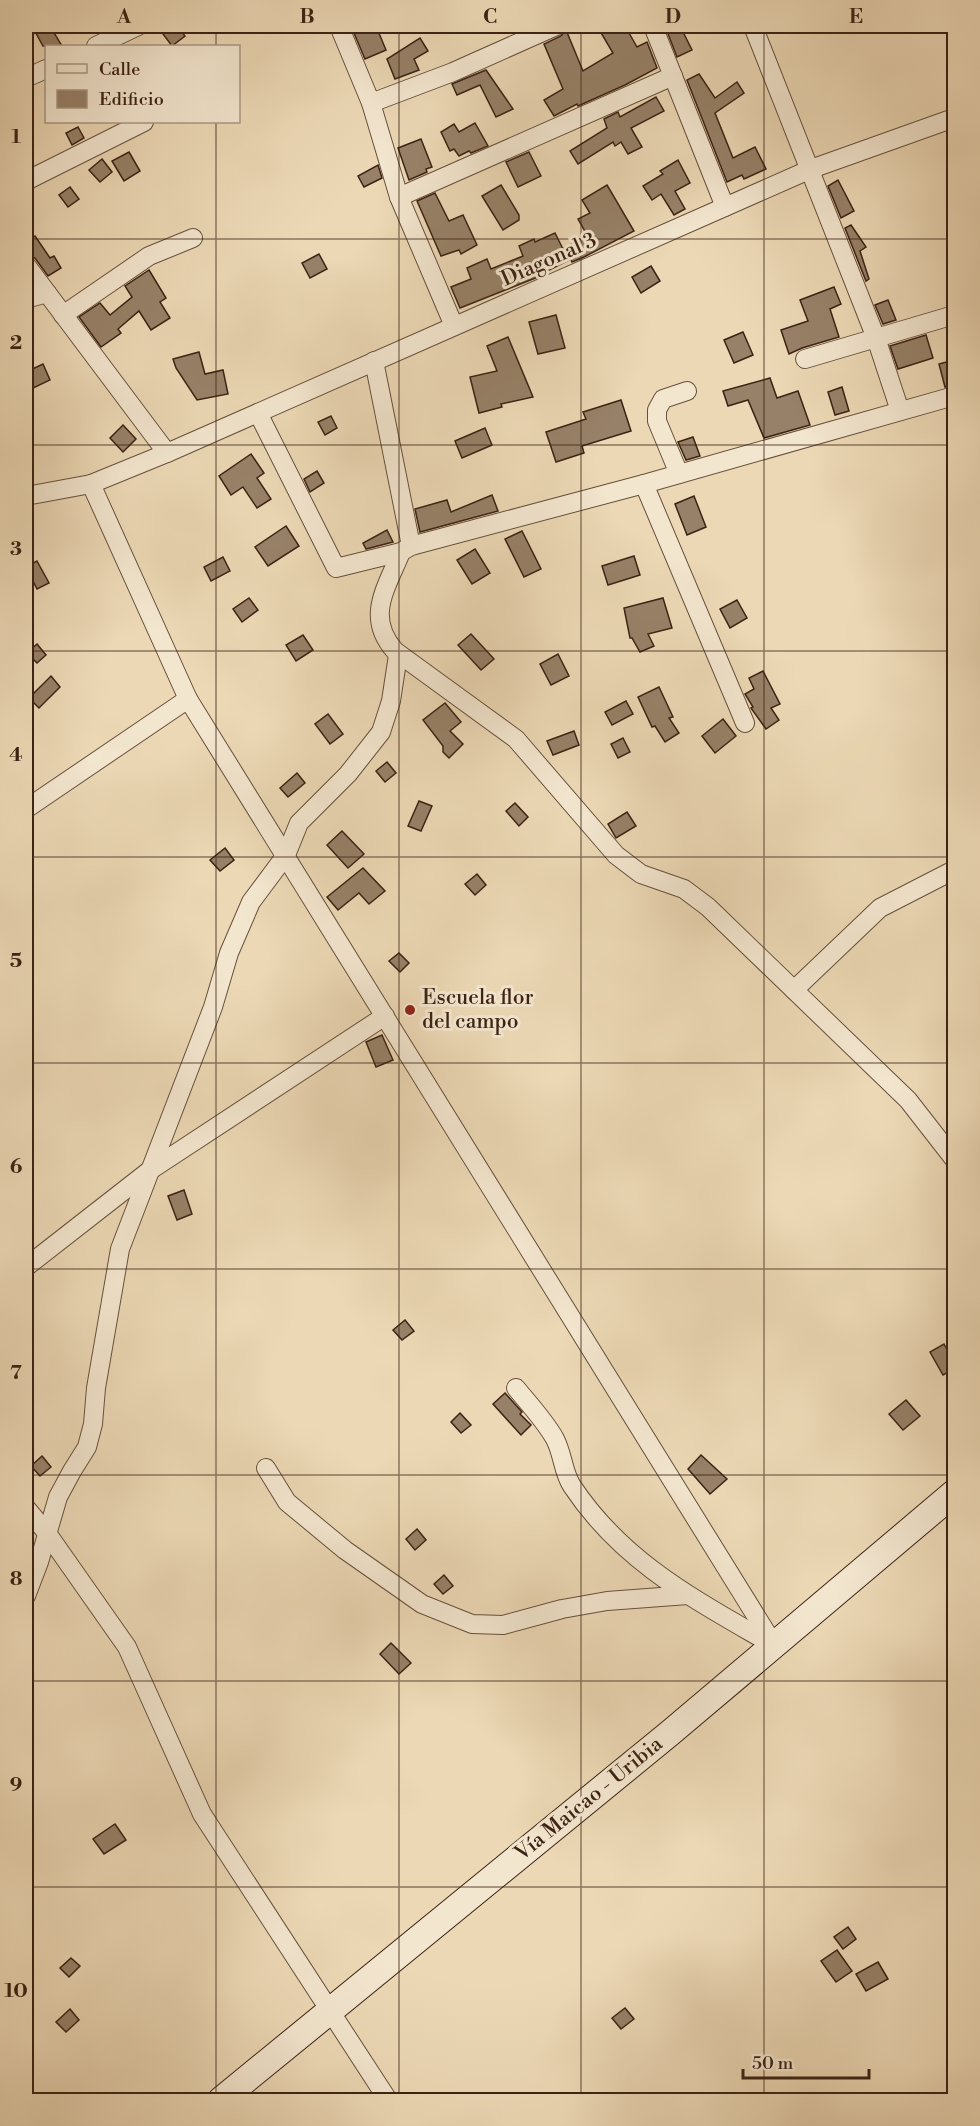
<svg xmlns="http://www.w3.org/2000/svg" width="980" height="2126" viewBox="0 0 980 2126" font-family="'Libre Bodoni',serif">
  <rect width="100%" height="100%" fill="#ecd8b5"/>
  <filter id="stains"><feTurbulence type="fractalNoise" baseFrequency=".00333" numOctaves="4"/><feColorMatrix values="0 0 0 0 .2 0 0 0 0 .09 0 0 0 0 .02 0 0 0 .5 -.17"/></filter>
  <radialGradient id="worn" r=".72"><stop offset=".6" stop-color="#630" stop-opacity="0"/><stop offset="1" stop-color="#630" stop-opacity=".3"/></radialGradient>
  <!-- building -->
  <g fill="#978168" stroke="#3b2214" stroke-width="1.5">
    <polygon points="32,26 50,26 62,46 43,46"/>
    <polygon points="157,26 177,26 185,36 172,46"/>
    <polygon points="351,26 376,26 386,50 365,59"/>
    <polygon points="597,26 625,26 637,47 647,42 657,68 625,85 578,106 577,104 554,116 544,100 563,89 544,44 561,36 566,30 583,71 613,53"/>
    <polygon points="665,26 680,26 692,50 677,57"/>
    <polygon points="420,38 428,51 414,59 419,70 395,79 387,59"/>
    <polygon points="486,70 513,109 496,117 480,85 457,95 452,84"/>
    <polygon points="699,74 715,98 737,82 744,93 715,113 733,158 755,147 766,169 744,179 742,175 727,182 687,80"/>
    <polygon points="656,97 664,111 631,128 642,147 628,154 621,142 615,146 613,142 578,164 570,151 607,128 604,119 618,112 620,117"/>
    <polygon points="475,123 488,146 471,153 469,151 459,156 454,149 450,151 441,132 454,124 459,132"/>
    <polygon points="78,127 84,138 72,145 66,133"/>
    <polygon points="421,139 432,167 426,169 427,172 409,180 398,148"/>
    <polygon points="129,152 140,171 124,181 112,161"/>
    <polygon points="529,152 541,176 518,187 506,162"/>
    <polygon points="102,159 112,172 100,182 89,170"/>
    <polygon points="678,160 690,183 675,191 685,209 674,215 661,194 652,200 643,186 663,174 660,171"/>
    <polygon points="378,165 382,178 364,187 358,176"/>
    <polygon points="838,180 854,211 841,218 828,186"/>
    <polygon points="501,185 519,215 519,220 503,230 482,196"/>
    <polygon points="607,185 634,231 582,258 572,262 571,259 547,271 548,273 460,308 451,287 471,279 467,268 487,259 491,269 523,256 519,246 534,239 535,242 555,233 563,249 587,235 578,219 590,213 582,200"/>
    <polygon points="70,187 79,199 68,207 59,195"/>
    <polygon points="435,193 449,221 463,215 477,245 461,254 459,250 441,256 417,201"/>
    <polygon points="851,225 866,247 860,251 869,279 866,281 845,228"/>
    <polygon points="35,236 50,258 54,256 61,268 48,276 35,258 26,253 26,242"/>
    <polygon points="319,254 327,269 310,278 302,263"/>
    <polygon points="651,266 660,281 641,293 632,277"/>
    <polygon points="149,270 166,298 160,302 170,318 151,330 139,311 118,329 121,333 101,347 79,317 100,303 110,315 132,297 125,286"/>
    <polygon points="834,287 841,304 830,309 839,337 802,348 789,354 781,330 808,321 800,300"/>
    <polygon points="888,300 896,320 883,324 875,305"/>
    <polygon points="556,315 565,348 538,354 529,322"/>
    <polygon points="743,332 753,355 734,363 724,340"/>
    <polygon points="926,335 933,358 898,369 890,346"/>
    <polygon points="508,337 533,397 501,404 502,407 479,413 470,377 497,371 487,346"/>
    <polygon points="199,352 205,374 223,370 228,394 197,400 176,368 173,359"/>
    <polygon points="954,360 954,385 945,387 939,364"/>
    <polygon points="43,364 50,380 29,390 26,382 26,372"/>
    <polygon points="770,378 777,398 798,391 810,425 764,438 748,400 728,406 723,391"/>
    <polygon points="842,387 849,411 835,415 828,392"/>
    <polygon points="621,400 631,431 582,446 584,453 556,462 546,432 586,419 583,412"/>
    <polygon points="331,416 337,428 325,435 318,422"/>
    <polygon points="123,425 136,439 123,452 110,438"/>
    <polygon points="485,428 492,445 462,458 455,441"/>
    <polygon points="693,437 700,456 686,460 678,442"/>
    <polygon points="251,454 264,473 257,478 271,499 257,508 243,487 231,495 219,476"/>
    <polygon points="317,471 324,483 310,492 304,479"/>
    <polygon points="492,495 498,511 420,532 415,509 447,500 451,512"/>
    <polygon points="694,496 706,527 687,535 675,504"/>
    <polygon points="286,526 299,546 268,566 255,547"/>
    <polygon points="387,530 393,542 366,549 363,543"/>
    <polygon points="522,531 541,569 524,577 505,539"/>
    <polygon points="475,549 490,573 472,584 457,560"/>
    <polygon points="634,556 640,575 608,585 602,566"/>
    <polygon points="223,557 230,571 211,581 204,567"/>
    <polygon points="37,561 49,583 37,589 26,567"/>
    <polygon points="249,598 258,610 242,622 233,609"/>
    <polygon points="663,598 672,628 648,634 654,646 640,652 632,638 630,638 624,608"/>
    <polygon points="737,600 747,618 730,628 720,609"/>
    <polygon points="471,634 494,659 481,670 458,645"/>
    <polygon points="303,635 313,650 296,661 286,645"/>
    <polygon points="37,644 46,655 37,663 27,653"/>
    <polygon points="558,654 569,676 551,685 540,664"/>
    <polygon points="763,671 780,704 771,708 779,720 766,729 751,708 753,707 745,694 754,689 749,678"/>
    <polygon points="51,676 60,687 39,708 29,698"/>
    <polygon points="659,687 673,717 669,718 679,733 665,742 655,726 652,727 638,697"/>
    <polygon points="626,701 633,714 612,725 605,712"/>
    <polygon points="445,703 461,722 450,731 463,744 449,758 443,752 443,746 423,720"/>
    <polygon points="328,714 343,734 330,744 315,724"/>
    <polygon points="723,719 736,736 715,753 702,736"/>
    <polygon points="574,731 579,745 553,755 547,741"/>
    <polygon points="623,738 630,752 618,758 611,744"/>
    <polygon points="387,762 396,773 385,782 376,771"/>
    <polygon points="297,773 305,783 288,797 280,788"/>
    <polygon points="419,801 432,806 421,831 408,826"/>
    <polygon points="515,803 528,817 519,826 506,811"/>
    <polygon points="627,812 636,826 616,838 608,824"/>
    <polygon points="342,831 364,854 348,868 327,845"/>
    <polygon points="225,848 234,860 220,871 210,860"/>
    <polygon points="363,868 385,891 369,904 359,893 338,910 327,897"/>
    <polygon points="477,874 486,885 475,895 465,884"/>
    <polygon points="399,953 409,963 400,972 389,961"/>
    <polygon points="382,1035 393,1060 376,1067 366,1042"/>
    <polygon points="184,1190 192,1214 177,1220 168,1196"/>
    <polygon points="405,1320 414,1331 402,1340 393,1330"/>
    <polygon points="944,1344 954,1362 954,1369 943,1375 930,1352"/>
    <polygon points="505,1393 522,1412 520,1414 531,1425 521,1435 493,1404"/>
    <polygon points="906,1400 920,1416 903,1430 889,1414"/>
    <polygon points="460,1413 471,1425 461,1433 451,1422"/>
    <polygon points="701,1455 727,1479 710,1494 688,1469"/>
    <polygon points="42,1456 51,1467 40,1476 31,1466"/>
    <polygon points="417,1529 426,1540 415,1550 406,1539"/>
    <polygon points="444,1575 453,1586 443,1594 434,1584"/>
    <polygon points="391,1643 411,1663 399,1674 380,1654"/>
    <polygon points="115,1824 126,1840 104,1854 93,1839"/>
    <polygon points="848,1927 856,1939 843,1949 834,1937"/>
    <polygon points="837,1950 852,1971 836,1982 821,1961"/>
    <polygon points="71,1958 80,1966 69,1977 60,1968"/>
    <polygon points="878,1962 888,1979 866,1991 856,1974"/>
    <polygon points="625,2008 634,2019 621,2029 612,2018"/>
    <polygon points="70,2009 79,2020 66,2032 56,2022"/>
  </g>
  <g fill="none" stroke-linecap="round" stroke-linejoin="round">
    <!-- street casing -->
    <g stroke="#67503c" stroke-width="20">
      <g id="street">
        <polyline points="339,26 371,103 399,197 454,326"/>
        <polyline points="653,26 725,207"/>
        <polyline points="753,26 876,338 900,411"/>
        <polyline points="96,46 138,26"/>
        <polyline points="26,78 46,69"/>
        <polyline points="371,103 453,72 556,26"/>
        <polyline points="26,181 144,122"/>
        <polyline points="399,197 673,76"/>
        <polyline points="26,265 167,453"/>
        <polyline points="26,299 47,293"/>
        <polyline points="63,315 149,256 193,238"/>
        <polyline points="805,359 954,315"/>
        <polyline points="374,361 411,546"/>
        <polyline points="258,413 336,568 401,552 411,546 644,484 954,396"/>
        <polyline points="679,474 657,421 657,410 663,399 687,391"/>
        <polyline points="91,484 188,699 774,1645"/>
        <polyline points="644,484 745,723"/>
        <polyline points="26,496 91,484 167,453 811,169 954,118"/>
        <path d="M401,552C386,589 365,617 395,651L516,739L616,855L641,874L684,889L708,907L908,1100L954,1159"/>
        <polyline points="26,809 188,699"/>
        <polyline points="794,990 880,908 954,870"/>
        <polyline points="26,1267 149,1171 385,1016"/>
        <path d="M516,1388C529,1404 545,1421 555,1439C563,1454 563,1473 572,1486C623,1563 696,1600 773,1645"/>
        <polyline points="266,1468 287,1502 345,1550 422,1604 472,1624 503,1625 562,1609 607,1601 688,1595"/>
        <polyline points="26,1508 47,1533 127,1647 202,1814 388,2100"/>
        <polyline points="26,1596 39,1562 58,1497 72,1471 87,1447 93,1424 96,1388 120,1249 213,1007 229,953 251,902 286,855 299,823 348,774 381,732 391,701 398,655"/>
      </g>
    </g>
    <!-- secondary casing -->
    <g stroke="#3b2214" stroke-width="28">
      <polyline id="secondary" points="221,2100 670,1733 954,1493"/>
    </g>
    <!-- street -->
    <use href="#street" stroke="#f3e6cf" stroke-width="18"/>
    <!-- secondary -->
    <use href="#secondary" stroke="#f3e6cf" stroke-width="26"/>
  </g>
  <!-- grid -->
  <path fill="none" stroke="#3b2214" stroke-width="1.5" stroke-opacity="0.55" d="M216,26V46M399,26V2100M581,26V2100M764,26V2100M216,122V2100M26,239H954M26,445H954M26,651H954M26,857H954M26,1063H954M26,1269H954M26,1475H954M26,1681H954M26,1887H954"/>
  <!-- markers -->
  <circle fill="#8f2418" stroke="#f3e6cf" stroke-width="2" cx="410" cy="1010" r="6"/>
  <g text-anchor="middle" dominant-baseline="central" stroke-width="6" stroke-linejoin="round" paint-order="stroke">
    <!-- street labels -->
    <g font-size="21" fill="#3b2214" stroke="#f3e6cf">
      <text transform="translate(549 260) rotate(-24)">Diagonal 3</text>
      <text transform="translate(589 1799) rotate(-39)">Vía Maicao - Uribia</text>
    </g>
    <!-- poi labels -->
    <g font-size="21" fill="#3b2214" stroke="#f3e6cf" text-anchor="start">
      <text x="422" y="998">Escuela flor<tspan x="422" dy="24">del campo</tspan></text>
    </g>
  </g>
  <!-- margin -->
  <rect width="980" height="2126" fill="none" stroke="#ecd8b5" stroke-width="66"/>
  <!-- legend -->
  <rect x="45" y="45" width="195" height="78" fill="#f3e6cf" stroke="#a99884" stroke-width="1.5"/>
  <rect x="57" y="64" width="30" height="9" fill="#f3e6cf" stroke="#a99884" stroke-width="1.5"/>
  <text x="99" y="75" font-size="18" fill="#3b2214">Calle</text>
  <rect x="57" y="90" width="30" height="18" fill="#978168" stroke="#a99884" stroke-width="1.5"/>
  <text x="99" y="105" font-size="18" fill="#3b2214">Edificio</text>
  <!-- scale -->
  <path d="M743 2069v9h126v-9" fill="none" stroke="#3b2214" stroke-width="3"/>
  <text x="752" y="2069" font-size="18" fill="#3b2214" stroke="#f3e6cf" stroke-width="4.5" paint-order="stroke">50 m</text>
  <rect x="33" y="33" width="914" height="2060" fill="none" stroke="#3b2214" stroke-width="2"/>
  <g font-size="20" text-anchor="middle" font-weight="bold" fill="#3b2214">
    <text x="124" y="23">A</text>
    <text x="307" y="23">B</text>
    <text x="490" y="23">C</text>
    <text x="673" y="23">D</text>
    <text x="856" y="23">E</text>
    <text x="16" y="143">1</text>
    <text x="16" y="349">2</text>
    <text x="16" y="555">3</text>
    <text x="16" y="761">4</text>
    <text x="16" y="967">5</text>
    <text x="16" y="1173">6</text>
    <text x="16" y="1379">7</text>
    <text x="16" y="1585">8</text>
    <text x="16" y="1791">9</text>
    <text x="16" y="1997">10</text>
  </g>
  <rect width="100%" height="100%" filter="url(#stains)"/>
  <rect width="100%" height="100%" fill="url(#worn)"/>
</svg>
